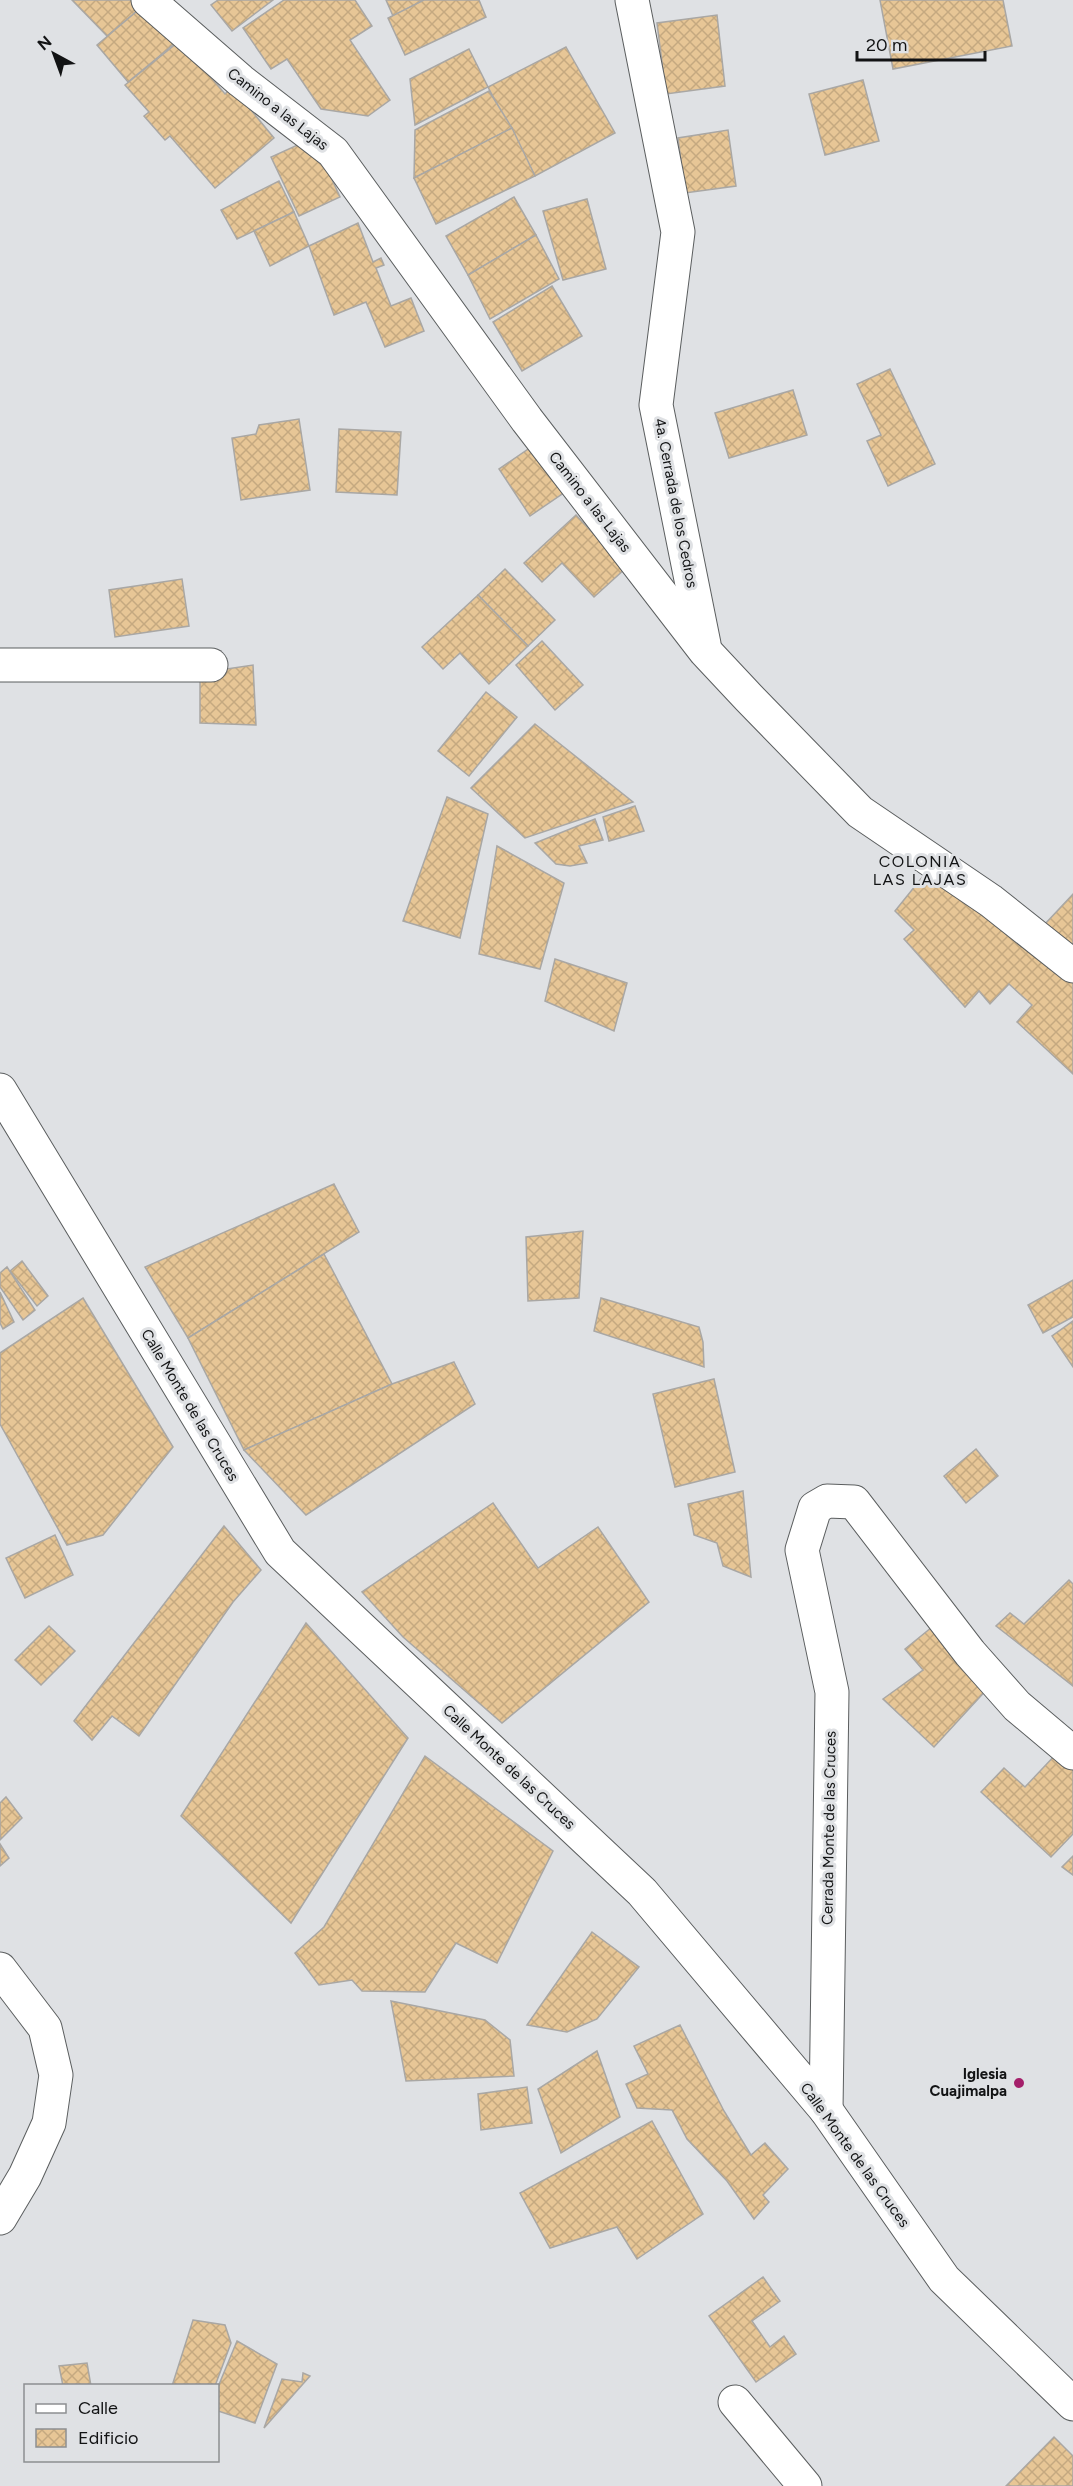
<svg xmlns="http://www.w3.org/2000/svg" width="1073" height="2486" viewBox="0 0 1073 2486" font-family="Figtree,sans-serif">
  <defs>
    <pattern id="building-cross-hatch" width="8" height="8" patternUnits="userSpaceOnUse" patternTransform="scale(1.5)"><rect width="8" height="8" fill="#e7c696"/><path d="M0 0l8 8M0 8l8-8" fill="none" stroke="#c5a980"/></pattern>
  </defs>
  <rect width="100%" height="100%" fill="#dfe1e4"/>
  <!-- building -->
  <g fill="url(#building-cross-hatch)" stroke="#a9a7a4" stroke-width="1.5">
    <polygon points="72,0 148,0 149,1 107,36"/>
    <polygon points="218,0 273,0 232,31 211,5"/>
    <polygon points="284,0 355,0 372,26 350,40 390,100 368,116 321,109 287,59 271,69 243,28"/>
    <polygon points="386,0 424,0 393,16"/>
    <polygon points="424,0 479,0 486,17 405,55 388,18"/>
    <polygon points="880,0 1003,0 1012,46 893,69"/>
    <polygon points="149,1 180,39 128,82 97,45"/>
    <polygon points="717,15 725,86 666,94 657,23"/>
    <polygon points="187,35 218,70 210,76 225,94 232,87 274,138 215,188 170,136 165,140 144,116 149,112 125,85"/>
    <polygon points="566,47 615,133 535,176 488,87"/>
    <polygon points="469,49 488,87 415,125 410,79"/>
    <polygon points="863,80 879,141 825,155 809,94"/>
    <polygon points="489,91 512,128 414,178 415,130"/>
    <polygon points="512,128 535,176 436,224 414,178"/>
    <polygon points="728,130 736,186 685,193 678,138"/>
    <polygon points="313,138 340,197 299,216 271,157"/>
    <polygon points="279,181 294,212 237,239 221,210"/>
    <polygon points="514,197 536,235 468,275 446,236"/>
    <polygon points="587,199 606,269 563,280 543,211"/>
    <polygon points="294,212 309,246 270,266 254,231"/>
    <polygon points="358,223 373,262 381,258 384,265 376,268 391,306 411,298 424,331 385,347 366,302 334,315 309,246"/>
    <polygon points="536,235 559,279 490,319 468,275"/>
    <polygon points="552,286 582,336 522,371 493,322"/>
    <polygon points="890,369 935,464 888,486 867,441 881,435 857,384"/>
    <polygon points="793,390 807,435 729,458 715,413"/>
    <polygon points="299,419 310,490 241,500 232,438 256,434 259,425"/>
    <polygon points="339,429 401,432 397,495 336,492"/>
    <polygon points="537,443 568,490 530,516 499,469"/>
    <polygon points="576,515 626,568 594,597 562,563 542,582 524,563"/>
    <polygon points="505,569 555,620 528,646 478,595"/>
    <polygon points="182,579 189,626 115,637 109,590"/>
    <polygon points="478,595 528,646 489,684 460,653 443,669 422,647"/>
    <polygon points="542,641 583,685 555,710 516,665"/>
    <polygon points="253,665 256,725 200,723 200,673"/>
    <polygon points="486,692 517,717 469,776 438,751"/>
    <polygon points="535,724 633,802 525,838 471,788"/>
    <polygon points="447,797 488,814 460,938 403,921"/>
    <polygon points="635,806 644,831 609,841 603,817"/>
    <polygon points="595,819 603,840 579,846 587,863 570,866 556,864 535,843"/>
    <polygon points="497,846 564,883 540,969 479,954"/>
    <polygon points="928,870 1020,937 1073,983 1073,1074 1017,1022 1032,1005 1009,984 990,1004 979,991 965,1007 904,939 914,930 895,911"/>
    <polygon points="1073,894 1073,947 1045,924"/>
    <polygon points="555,959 627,983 614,1031 545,1001"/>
    <polygon points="334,1184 359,1232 188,1338 145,1267"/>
    <polygon points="583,1231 579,1298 528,1301 526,1237"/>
    <polygon points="324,1254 392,1384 244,1450 188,1338"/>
    <polygon points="22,1261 48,1296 37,1306 10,1271"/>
    <polygon points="7,1267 35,1310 23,1320 0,1287 0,1273"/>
    <polygon points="1073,1280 1073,1317 1043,1333 1028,1305"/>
    <polygon points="0,1292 14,1322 3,1329 0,1323"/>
    <polygon points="83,1298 173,1447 103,1535 67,1545 0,1424 0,1353"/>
    <polygon points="601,1298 699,1327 703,1342 704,1367 594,1331"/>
    <polygon points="1073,1321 1073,1367 1052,1336"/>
    <polygon points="454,1362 475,1404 306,1515 244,1450 392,1384"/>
    <polygon points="714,1379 735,1472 675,1487 653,1394"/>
    <polygon points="976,1449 998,1476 966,1503 944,1476"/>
    <polygon points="743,1491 751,1577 723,1566 717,1543 694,1535 688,1504"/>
    <polygon points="493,1503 538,1568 598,1527 649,1602 502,1723 403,1637 362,1592"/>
    <polygon points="224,1526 261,1570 233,1602 139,1736 112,1716 92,1740 74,1721"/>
    <polygon points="55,1535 73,1575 25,1598 6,1558"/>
    <polygon points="1069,1580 1073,1584 1073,1686 996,1626 1010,1613 1024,1624"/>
    <polygon points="306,1623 408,1738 291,1923 181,1816"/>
    <polygon points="937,1623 990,1686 934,1747 883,1699 923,1670 905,1649"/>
    <polygon points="49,1626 75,1651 41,1685 15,1660"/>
    <polygon points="1058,1752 1073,1767 1073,1834 1051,1857 981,1792 1004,1768 1025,1787"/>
    <polygon points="425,1756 553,1851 497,1963 456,1943 425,1992 362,1991 352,1980 319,1985 295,1953 324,1927"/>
    <polygon points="6,1797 22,1818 0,1840 0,1803"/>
    <polygon points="0,1844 9,1858 0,1866"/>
    <polygon points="1073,1856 1073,1875 1062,1867"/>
    <polygon points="592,1932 639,1967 597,2019 567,2032 527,2025"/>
    <polygon points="391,2001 485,2020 510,2040 514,2076 406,2081"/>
    <polygon points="680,2025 724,2111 751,2155 765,2143 788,2169 763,2195 769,2202 754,2219 727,2181 687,2139 672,2110 637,2108 626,2084 648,2074 634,2046"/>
    <polygon points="597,2051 620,2117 561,2153 538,2089"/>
    <polygon points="527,2087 532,2123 481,2130 478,2094"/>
    <polygon points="652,2121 703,2214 637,2259 617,2227 550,2248 520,2193"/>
    <polygon points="763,2277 780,2301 752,2321 770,2347 784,2336 796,2354 756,2382 709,2316"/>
    <polygon points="193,2320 225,2325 231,2343 215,2386 172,2386"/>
    <polygon points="237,2341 277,2364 255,2423 218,2411 218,2387"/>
    <polygon points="87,2363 91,2386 63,2386 59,2366"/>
    <polygon points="303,2373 310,2376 264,2428 282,2379 302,2382"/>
    <polygon points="1054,2437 1073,2456 1073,2486 1006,2486"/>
  </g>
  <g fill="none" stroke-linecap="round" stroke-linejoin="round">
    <!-- minor casing -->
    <g stroke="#5b5e5f" stroke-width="35">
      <g id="minor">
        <polyline points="148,0 241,81 333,152 527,420 705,651 749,698 860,812 991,901 1073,966"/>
        <polyline points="632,0 678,232 656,405 704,644"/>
        <polyline points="0,665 211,665"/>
        <polyline points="0,1090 280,1552 642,1892 826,2110 944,2279 1073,2404"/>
        <polyline points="0,1969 45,2028 56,2075 49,2123 25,2176 0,2218"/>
        <polyline points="826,2110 832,1692 802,1550 815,1508 827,1501 854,1502 970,1653 1017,1706 1073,1753"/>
        <polyline points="735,2402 805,2486"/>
      </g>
    </g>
    <!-- minor -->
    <use href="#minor" stroke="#fff" stroke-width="33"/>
  </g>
  <!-- markers -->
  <circle fill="#a41f6a" stroke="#dfe1e4" stroke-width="2" cx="1019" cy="2083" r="6"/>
  <g text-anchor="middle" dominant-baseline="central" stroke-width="6" stroke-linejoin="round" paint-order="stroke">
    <!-- street labels -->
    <g font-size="15" fill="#121314" stroke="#dfe1e4">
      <text transform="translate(278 109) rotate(38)">Camino a las Lajas</text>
      <text transform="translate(590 502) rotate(52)">Camino a las Lajas</text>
      <text transform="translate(676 503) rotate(79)">4a. Cerrada de los Cedros</text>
      <text transform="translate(190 1405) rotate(59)">Calle Monte de las Cruces</text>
      <text transform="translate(509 1767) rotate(43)">Calle Monte de las Cruces</text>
      <text transform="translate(829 1828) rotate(-89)">Cerrada Monte de las Cruces</text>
      <text transform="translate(855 2155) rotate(54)">Calle Monte de las Cruces</text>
    </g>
    <!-- poi labels -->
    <g font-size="15" font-weight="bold" fill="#121314" stroke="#dfe1e4" text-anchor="end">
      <text x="1007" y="2074">Iglesia<tspan x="1007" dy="17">Cuajimalpa</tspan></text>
    </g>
    <!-- neighbourhood labels -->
    <g font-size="16" letter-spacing="1.5" fill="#121314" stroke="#dfe1e4">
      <text x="920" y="861">COLONIA<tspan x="920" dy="18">LAS LAJAS</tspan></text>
    </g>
  </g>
  <!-- legend -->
  <rect x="24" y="2384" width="195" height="78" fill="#dfe1e4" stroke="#8d8f91" stroke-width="1.5"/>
  <rect x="36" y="2404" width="30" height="9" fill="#ffffff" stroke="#8d8f91" stroke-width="1.5"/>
  <text x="78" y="2414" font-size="18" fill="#121314">Calle</text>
  <rect x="36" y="2429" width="30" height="18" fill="url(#building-cross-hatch)" stroke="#8d8f91" stroke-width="1.5"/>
  <text x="78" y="2444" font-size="18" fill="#121314">Edificio</text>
  <!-- north arrow -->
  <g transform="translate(54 54) rotate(319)" stroke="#dfe1e4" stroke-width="4.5" paint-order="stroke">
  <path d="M0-4.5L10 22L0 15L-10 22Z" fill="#121314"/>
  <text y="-9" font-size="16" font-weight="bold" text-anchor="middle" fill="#121314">N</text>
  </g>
  <!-- scale -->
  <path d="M857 51v9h128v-9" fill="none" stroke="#121314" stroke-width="3"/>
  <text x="866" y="51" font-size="18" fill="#121314" stroke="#dfe1e4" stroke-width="4.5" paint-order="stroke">20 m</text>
</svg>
